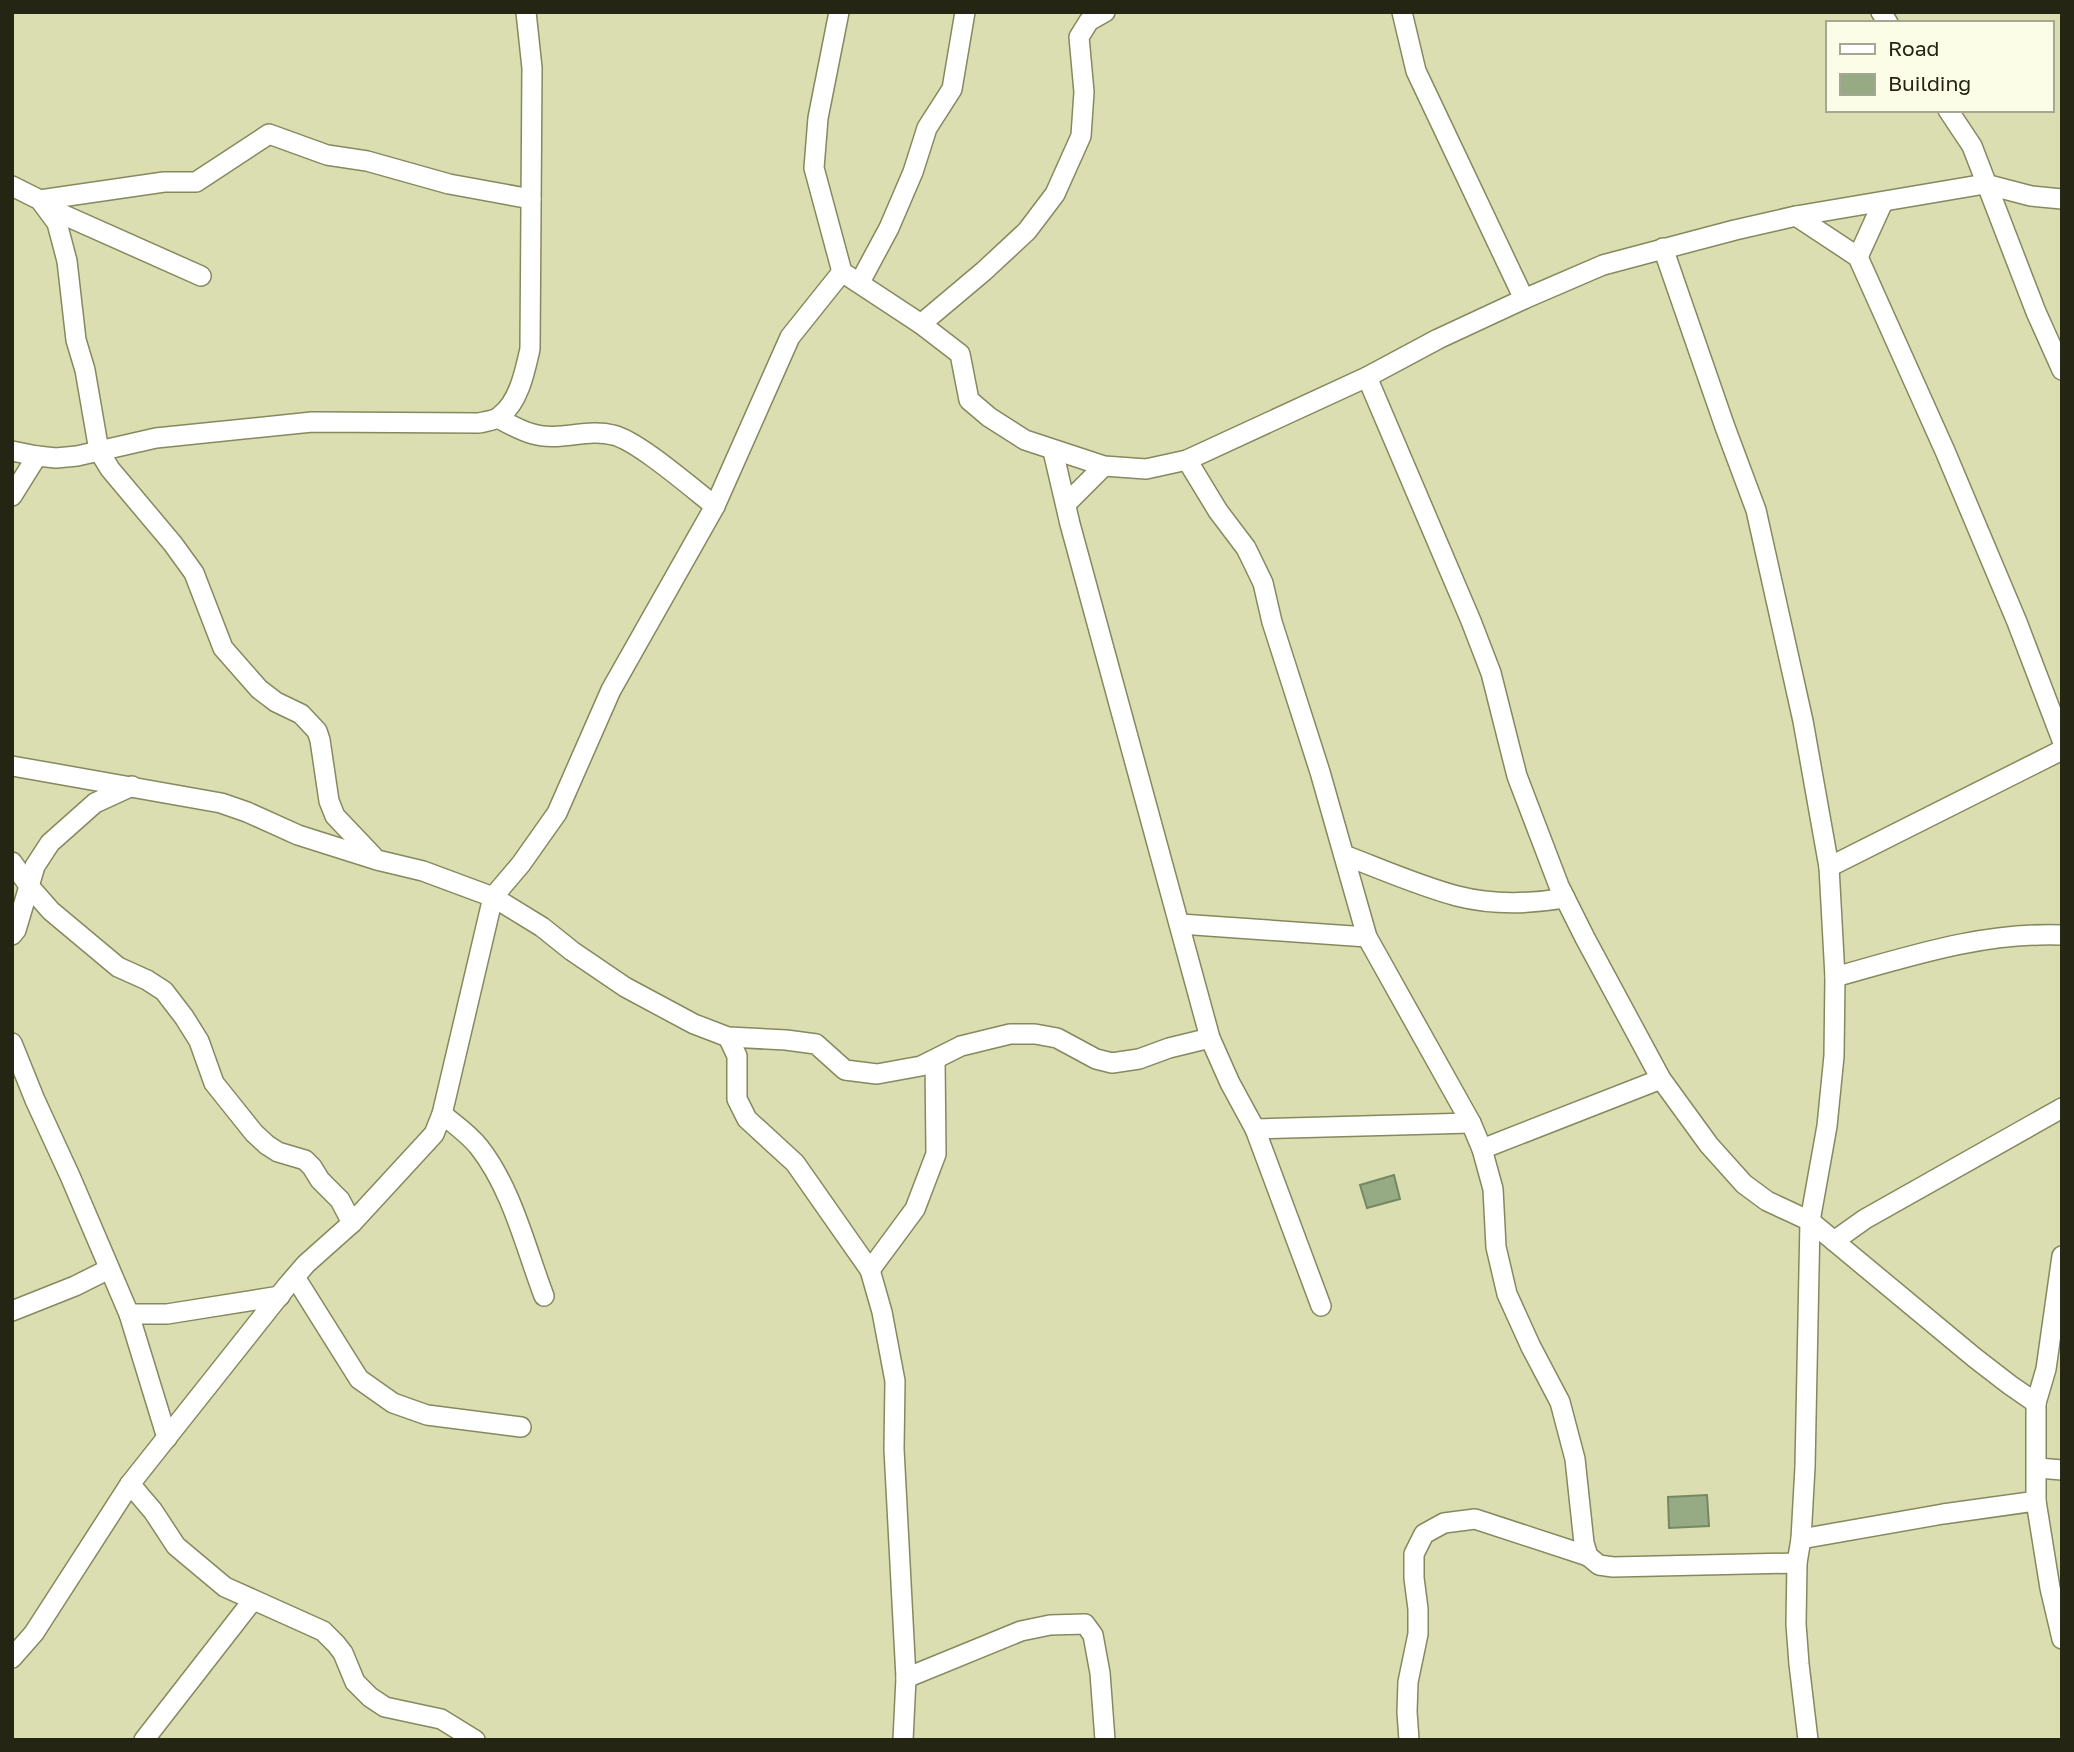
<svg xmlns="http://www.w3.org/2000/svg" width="2074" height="1752" viewBox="0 0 2074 1752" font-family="'Golos Text',sans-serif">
  <rect width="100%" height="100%" fill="#dbdeb1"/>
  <!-- building -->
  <g fill="#96ab84" stroke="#748862" stroke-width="2">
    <polygon points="1394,1175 1400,1199 1367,1208 1360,1185"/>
    <polygon points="1707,1495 1709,1526 1669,1528 1668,1497"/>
  </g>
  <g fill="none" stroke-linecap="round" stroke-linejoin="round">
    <!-- minor casing -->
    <g stroke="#86885e" stroke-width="22">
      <g id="minor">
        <polyline points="839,12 818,118 814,168 842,272 921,324 960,354 969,400 989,417 1025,440 1104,466 1146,469 1187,460 1367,377 1438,339 1524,299 1603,265 1735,230 1796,216 1985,184 2031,196 2062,199"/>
        <polyline points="1402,12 1416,71 1524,299"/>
        <polyline points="1881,12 1888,23"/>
        <polyline points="1948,110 1972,146 2036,312 2062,370"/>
        <polyline points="12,186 40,200 57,223 67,261 76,340 85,370 99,451 110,469 173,544 194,573 223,648 259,689 276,702 301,714 317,731 320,740 329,801 335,816 373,856"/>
        <polyline points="40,200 164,182 196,182 269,134 327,155 367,161 449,184 531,199"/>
        <polyline points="46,207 201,276"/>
        <polyline points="1796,216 1858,257 1945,451 2017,622 2062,740"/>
        <polyline points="1663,248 1725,427 1756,510 1803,721 1829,867 1835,977 1834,1056 1827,1126 1810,1221 1805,1467 1801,1539 1797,1563 1796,1624 1799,1664 1808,1740"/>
        <polyline points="1858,257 1883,202"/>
        <polyline points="860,282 889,228 913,172 927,128 952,89 965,12"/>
        <polyline points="921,324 984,271 1027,231 1055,194 1081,136 1084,92 1079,37 1089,21 1105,12"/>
        <polyline points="1367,377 1471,621 1491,673 1517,776 1559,886 1585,938 1661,1079 1709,1145 1744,1184 1767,1201 1810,1221 1975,1358 2010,1385 2036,1403"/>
        <path d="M498,418C509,424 521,431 533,434C559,442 587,428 613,435C637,440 693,489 715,506"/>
        <path d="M12,451L37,456L56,458L77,456L156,438L312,422L479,423C486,421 495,421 500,416C519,402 525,371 530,349L532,68L526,12"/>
        <polyline points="1053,451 1070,524 1210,1038 1230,1083 1255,1129 1321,1306"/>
        <polyline points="1187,460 1218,511 1246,548 1263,583 1272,622 1320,772 1367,937 1471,1123 1482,1149 1493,1189 1496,1247 1507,1294 1531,1347 1560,1402 1575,1459 1584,1543 1588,1556 1599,1565 1613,1567 1797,1563"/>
        <polyline points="12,496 37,456"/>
        <polyline points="1066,504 1104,466"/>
        <polyline points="12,766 221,803 247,812 298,835 377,860 423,871 493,897 542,927 572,951 625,987 694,1024 728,1037 786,1040 816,1044 845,1070 877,1074 921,1066 961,1046 1010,1034 1035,1034 1057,1038 1096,1059 1112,1063 1139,1059 1169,1048 1210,1038"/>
        <path d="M1344,855C1381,869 1419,886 1457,896C1492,905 1530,904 1565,898"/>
        <polyline points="12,862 29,886 51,911 118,967 147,980 164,991 184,1017 199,1041 214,1083 254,1133 267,1145 278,1152 305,1160 312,1167 320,1180 340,1200 352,1223"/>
        <polyline points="1829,867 2062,750"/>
        <polyline points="1180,924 1367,937"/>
        <polyline points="12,935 16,930 35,866 50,843 95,803 132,786"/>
        <path d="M1835,977C1911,956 1982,932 2062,935"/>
        <polyline points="728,1037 737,1056 737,1099 747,1119 795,1163 870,1270 882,1312 895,1381 894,1449 906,1678 903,1740"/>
        <polyline points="12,1043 35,1100 70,1176 129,1314 167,1438"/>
        <path d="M442,1114C454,1124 469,1134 479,1147C512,1189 525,1246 544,1296"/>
        <polyline points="1255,1129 1471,1123"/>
        <polyline points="1482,1149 1661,1079"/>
        <polyline points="1834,1241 1865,1219 2062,1108"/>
        <polyline points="2062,1256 2046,1369 2036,1403 2036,1501 2050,1588 2062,1639"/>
        <polyline points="870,1270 915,1209 936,1154 935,1060"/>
        <polyline points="295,1277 359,1379 393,1403 427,1415 521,1427"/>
        <polyline points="12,1311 75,1286 109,1269"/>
        <polyline points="129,1314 167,1314 280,1296"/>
        <polyline points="2038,1468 2062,1470"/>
        <polyline points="130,1484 153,1511 176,1546 225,1587 323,1631 336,1644 343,1653 355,1682 370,1697 385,1707 441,1719 475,1740"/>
        <polyline points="1801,1539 1943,1514 2036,1501"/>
        <polyline points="12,1658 34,1633 130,1484 287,1286 306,1264 352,1223 434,1134 442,1114 447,1093 493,897 521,864 557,813 611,690 715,506 790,337 842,272"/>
        <polyline points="906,1678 1021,1631 1050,1625 1085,1624 1093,1635 1100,1673 1105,1740"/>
        <polyline points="144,1740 253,1600"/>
        <polyline points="1409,1740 1407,1712 1408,1682 1418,1634 1418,1609 1414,1578 1414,1554 1424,1534 1444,1523 1475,1519 1588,1556"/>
      </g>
    </g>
    <!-- minor -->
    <use href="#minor" stroke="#fff" stroke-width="19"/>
  </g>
  <!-- border -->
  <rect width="2074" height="1752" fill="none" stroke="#252514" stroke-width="28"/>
  <!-- legend -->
  <rect x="1826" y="21" width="228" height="91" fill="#fbfde6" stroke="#a5a792" stroke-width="2"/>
  <rect x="1840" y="44" width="35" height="10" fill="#ffffff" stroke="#a5a792" stroke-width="2"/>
  <text x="1888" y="56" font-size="21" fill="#252514">Road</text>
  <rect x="1840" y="74" width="35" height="21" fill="#96ab84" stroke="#a5a792" stroke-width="2"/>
  <text x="1888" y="91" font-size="21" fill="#252514">Building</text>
</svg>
